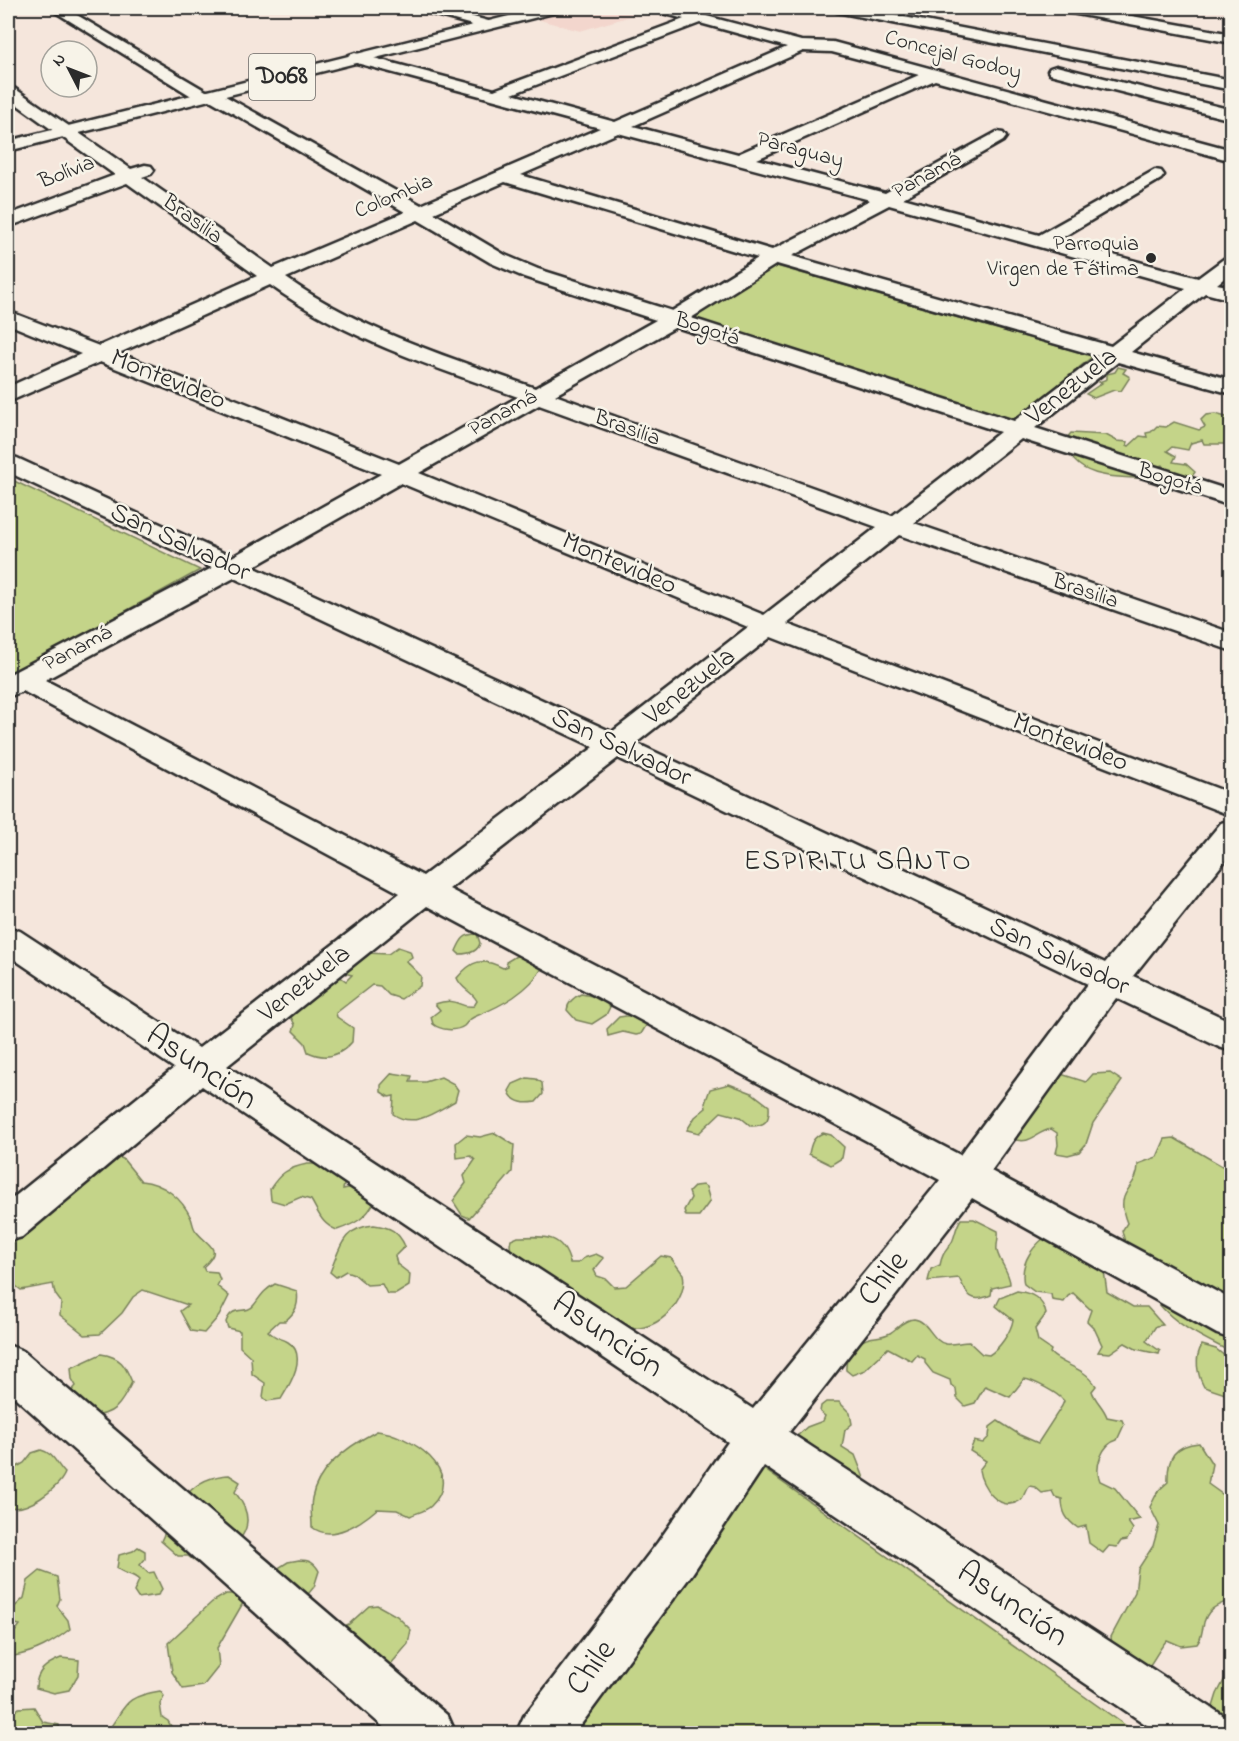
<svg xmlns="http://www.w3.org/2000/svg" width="1239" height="1741" viewBox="0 0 1239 1741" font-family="'Indie Flower',sans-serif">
  <rect width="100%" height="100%" fill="#f5e6dc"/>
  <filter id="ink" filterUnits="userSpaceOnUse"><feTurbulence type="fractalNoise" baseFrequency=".0167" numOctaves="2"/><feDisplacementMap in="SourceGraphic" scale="12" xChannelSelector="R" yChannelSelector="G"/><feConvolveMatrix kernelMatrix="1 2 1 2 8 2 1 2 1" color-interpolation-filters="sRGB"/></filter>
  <g filter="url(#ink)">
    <!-- built -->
    <polygon fill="#f3d6cd" points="581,8 617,8 638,14 580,31 536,19"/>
    <!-- green -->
    <g fill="#c4d489" stroke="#78805a" stroke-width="1.5">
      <polygon points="773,265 1093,356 1009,425 681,321"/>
      <polygon points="1118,367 1126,369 1123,373 1130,377 1121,391 1114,390 1094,398 1086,394 1102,383 1099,382 1107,379 1107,374 1115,372"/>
      <path d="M1215,414L1226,417L1231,422V444H1204L1202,440L1191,443L1188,450L1172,447L1167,451L1176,456L1173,462L1186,464L1195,472L1189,480L1166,470L1163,465L1147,468V462L1138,460L1132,464L1145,478C1114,478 1071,478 1065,440L1071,433L1106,435L1117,441L1128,442L1127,445L1129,446L1140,436L1147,437L1146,433L1151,432L1157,426L1166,427L1174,422L1199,430L1205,427L1201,420L1206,415Z"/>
      <polygon points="8,478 200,570 8,676"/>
      <path d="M477,934L480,943C478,952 468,954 459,954L456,951C461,940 463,934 477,934Z"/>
      <path d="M398,947L410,951L412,957L406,961L421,976L420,986L401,999L389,995L380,986L372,985L336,1013L337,1017L353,1028L352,1042C340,1056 325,1060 308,1052L305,1043L293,1031L295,1025L289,1013L332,976H339L346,981L352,975L344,973L346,968L367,953L388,954Z"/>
      <path d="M523,952L544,965C529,992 501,1006 474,1017C469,1019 468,1022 464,1026C455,1032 440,1030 433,1024L431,1017L440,1010L435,1004C459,996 459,1009 474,1006L477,1001C472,991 461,989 457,978C472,960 482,957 503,968L508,966L506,962Z"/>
      <path d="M581,994L598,997L610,1007L606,1015L592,1024L576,1020L567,1010C568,1002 574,997 581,994Z"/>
      <polygon points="634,1015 647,1024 641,1034 636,1035 623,1032 608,1036 607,1029 619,1017"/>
      <path d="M1048,1070L1086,1082L1093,1074L1110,1073L1122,1081L1093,1123L1086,1144L1079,1152L1068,1155L1056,1153L1058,1145L1057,1133L1051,1129C1033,1133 1033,1145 1012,1139Z"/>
      <path d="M392,1073L412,1076L410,1082H425L441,1077L454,1084L458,1090L455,1101C435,1112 414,1129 393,1114L394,1096L389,1097L381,1092V1085Z"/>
      <path d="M527,1078L536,1079L542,1083L543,1094L536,1102C525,1104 513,1103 509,1091L513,1084Z"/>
      <path d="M729,1084L752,1093L769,1106C770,1120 766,1126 751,1126L740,1117L721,1112L699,1133L687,1130L695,1117L706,1108L705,1103L710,1089Z"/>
      <polygon points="495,1133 514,1145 512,1172 495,1192 484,1201 469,1218 462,1215 453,1201 466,1183 464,1176 475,1160 471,1156 457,1158 456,1143 466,1135 480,1137"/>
      <path d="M823,1133L831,1135L844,1147L842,1158L831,1165L809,1154C811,1143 813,1137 823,1133Z"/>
      <path d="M1174,1138L1222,1166L1231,1167V1352C1204,1338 1178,1327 1158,1303L1165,1298L1126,1246L1122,1231L1127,1223C1113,1188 1138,1191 1138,1164L1157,1157L1165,1139Z"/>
      <path d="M110,1154L123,1159L141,1181C163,1183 182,1198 191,1218C193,1223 193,1228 196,1231C207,1246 225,1248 203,1267L205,1271L217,1272L220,1280L217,1286L229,1296L219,1316L204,1333L191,1331L180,1311L188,1305L143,1290L133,1297L122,1313L100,1334L85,1335L60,1315L61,1302L55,1294L53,1284L21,1290L8,1280V1245Z"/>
      <path d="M307,1164H323L345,1181L343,1189L358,1186L375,1200C367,1218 355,1224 337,1230C321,1224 319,1213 311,1200L301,1197L285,1204L271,1200L270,1189C280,1173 288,1168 307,1164Z"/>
      <polygon points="703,1185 706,1187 710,1201 699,1216 686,1216 684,1210 691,1198 689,1192 695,1186"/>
      <path d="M961,1219H974L998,1231C999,1238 996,1244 997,1251C1000,1263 1010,1273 1010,1284L992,1288L991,1295C971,1304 967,1295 959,1278L928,1281L931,1269L940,1265C943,1251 946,1252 952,1242C956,1234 955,1228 961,1219Z"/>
      <path d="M374,1225C390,1227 398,1231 405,1246L395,1256L397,1264L410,1274L409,1286L396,1294H387L382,1284L367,1285L354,1274L346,1271L336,1277L330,1272C341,1246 342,1228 374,1225Z"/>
      <path d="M1052,1232L1103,1264L1107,1292L1133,1307H1147L1163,1325L1156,1326L1146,1341L1160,1351L1159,1354L1136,1349L1125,1343L1110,1353L1098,1352L1102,1345L1094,1328L1087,1321L1091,1310L1073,1293L1068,1296L1064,1302L1052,1300L1051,1294L1035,1292L1024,1284C1019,1262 1034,1244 1052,1232Z"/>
      <path d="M518,1237C544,1236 563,1234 570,1263H578L584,1258L596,1254L604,1258L594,1270L597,1276L606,1279L614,1287L626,1286L661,1256L671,1258L683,1274C689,1300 658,1331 632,1328C620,1326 607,1320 596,1316L588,1301L572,1302L542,1271L531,1272C522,1263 506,1255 511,1240Z"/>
      <path d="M275,1284L297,1291C299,1305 296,1312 285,1321H279L268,1331C277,1340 280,1337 288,1342C309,1355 289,1386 281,1399L267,1401L263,1397L265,1383L252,1374L251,1357L240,1347V1331L228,1328L226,1322C233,1303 246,1316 254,1305C261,1296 264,1290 275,1284Z"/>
      <path d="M1017,1291C1031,1293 1043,1298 1046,1314L1035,1329L1038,1341L1051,1350L1050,1353C1064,1367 1084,1366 1096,1386L1092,1391C1095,1401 1103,1406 1107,1417L1122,1420L1124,1425L1117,1440C1102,1444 1094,1467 1100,1481L1115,1488L1140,1519L1128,1522L1133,1529L1127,1540L1121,1541L1117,1547L1109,1546L1103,1553L1089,1543L1086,1526L1078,1528C1066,1520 1062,1512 1062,1499L1055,1497L1052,1491L1042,1493L1035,1487L1029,1486C1024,1490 1025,1498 1019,1501C999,1513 981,1486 979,1470L986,1461L970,1451L974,1441L983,1443L989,1437L990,1427L998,1421L1020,1435L1038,1443L1062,1406L1064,1401C1058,1393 1033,1380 1024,1379L1010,1397L985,1386L975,1403L965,1406L957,1398L956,1389L951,1385L950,1380L933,1373L925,1363V1359L917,1355L912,1361L888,1348L865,1370L852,1375L846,1370C845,1359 853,1345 864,1340C872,1336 881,1338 890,1333C897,1329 904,1319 914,1319C928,1320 932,1342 946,1344C953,1345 962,1342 969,1342L982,1354L989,1355C999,1349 1011,1332 1013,1320L996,1306L1000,1298Z"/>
      <path d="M1202,1345L1216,1349L1231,1361V1396L1204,1387C1197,1374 1194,1358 1202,1345Z"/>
      <path d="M101,1354C121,1357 125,1365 132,1382C121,1405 115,1415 88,1417L66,1397L76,1386L72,1379L71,1368Z"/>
      <polygon points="826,1402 839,1402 850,1413 852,1424 845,1430 842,1447 855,1455 864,1478 863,1482 796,1437 807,1427 823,1421 825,1416 820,1412 821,1406"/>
      <path d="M377,1431C409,1434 467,1471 431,1506C426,1511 416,1513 410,1516L397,1510L377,1509C361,1523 331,1543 312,1527C312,1517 310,1508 312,1498C318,1467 350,1445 377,1431Z"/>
      <path d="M1199,1443L1212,1464L1208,1484L1222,1494L1231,1493V1600C1218,1605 1206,1608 1203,1627C1201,1635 1202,1638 1197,1644L1181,1646L1167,1640C1157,1651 1153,1664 1144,1672L1114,1659L1111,1637L1135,1592L1138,1569L1153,1546L1159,1525L1150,1507L1158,1491L1168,1482C1167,1458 1174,1445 1199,1443Z"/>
      <path d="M41,1450C54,1453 56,1464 65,1473C59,1489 24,1514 8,1506V1472L24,1463L32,1453Z"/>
      <polygon points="737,1450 1136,1733 540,1734"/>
      <path d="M229,1475L240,1482L235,1492C264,1529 236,1546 206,1564L196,1562L188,1556H178L161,1541C177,1507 188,1477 229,1475Z"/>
      <path d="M138,1547L145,1551V1559L140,1565L148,1573L154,1572L162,1589L158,1595L138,1598L134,1592L139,1580C133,1573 124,1575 117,1568L119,1555L133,1551Z"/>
      <path d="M299,1560C309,1560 314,1562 319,1571L314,1587L304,1599L272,1572L288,1562Z"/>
      <path d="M40,1571L57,1577L60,1599L57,1606L68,1620L70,1629C52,1643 36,1652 14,1656L8,1649V1641L20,1625L10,1623L8,1613L24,1598L28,1581Z"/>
      <polygon points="226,1594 234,1594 242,1598 243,1603 217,1648 219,1666 203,1686 183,1689 172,1672 168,1643 212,1602"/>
      <polygon points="377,1605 397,1616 411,1630 408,1644 385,1671 327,1632 349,1624 369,1606"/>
      <path d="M61,1658L79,1660L78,1675L69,1690L54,1693L36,1688C36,1671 46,1664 61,1658Z"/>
      <polygon points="1231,1667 1231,1718 1212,1710 1217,1694"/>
      <path d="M160,1691L164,1696L160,1704L162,1717L168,1721L175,1733H106C127,1707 121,1697 160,1691Z"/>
      <polygon points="34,1707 43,1722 59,1725 60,1733 8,1733 8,1717 19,1708"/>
    </g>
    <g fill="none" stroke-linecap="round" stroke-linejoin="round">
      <!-- minor casing -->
      <g stroke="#2b2b2b" stroke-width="5">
        <g id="minor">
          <path d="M49,8H65L206,91L218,92L421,205L600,128L349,61L347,58L349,55L355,53L494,90L684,19L656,11L654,8H676L801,41L833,42L1232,150V161L935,80L757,159L885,193L997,132L1003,133L1006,137L1003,141L903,198L1039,235L1155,170L1161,171L1164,175L1161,179L1058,240L1198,278L1225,258L1232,256V272L1217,284L1232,287V300L1205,293L1131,352L1232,380V394L1118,362L1035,428L1232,491V506L1021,439L914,523L1232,633V651L899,535L787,624L1232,794V816L771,637L636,743L1105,963L1221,823L1232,820V852L1133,976L1232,1022V1051L1219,1047L1116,998L991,1171L1232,1300V1339L1217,1334L972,1198L789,1432L1224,1716L1232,1734H1160L764,1466L692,1574L574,1734H516L524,1716L658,1542L728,1442L202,1086L22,1237L8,1241V1202L174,1068L8,955V927L20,931L199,1048L400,893L23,691L8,697V677L12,673L212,568L8,472V456L17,458L232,557L381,474L100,362L8,402V387L81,354L8,324V311L99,346L257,276L127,183L8,227V215L115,175L8,98V86L14,88L131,169L145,165L151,166L154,170L151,174L142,177L273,268L405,212L210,100H198ZM700,23L787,47L615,122L512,94ZM803,51L832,52L919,75L738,154L633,126ZM618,133L870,200L772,250L521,175ZM505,182L758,258L672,311L538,269L505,255L434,213ZM889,205L1186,288L1111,346L792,256ZM418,220L491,263L524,277L656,320L535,388C449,357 362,331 286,278ZM777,264L1098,356L1014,421L691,318ZM270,285C345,339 432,366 518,397L399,464L119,353ZM676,327L1000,432L892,516L555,395ZM539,405L877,527L764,615L419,473ZM401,483L748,627L612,732L253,567ZM234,578L594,747L423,876L45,680ZM618,758L1088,984L960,1155L449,889ZM427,906L940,1180L753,1409L227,1066Z"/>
          <polygon points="419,8 440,8 492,22 494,25 487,29 421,11"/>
          <polygon points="830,8 857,8 1232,80 1232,90 837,12"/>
          <polygon points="1059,8 1087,8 1232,34 1232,43 1066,12"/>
          <polygon points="1056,66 1232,110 1232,120 1050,74 1048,71 1050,68"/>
          <polygon points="8,1345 23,1351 448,1716 456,1734 391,1734 8,1391"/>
        </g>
      </g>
      <!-- major casing -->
      <g stroke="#2b2b2b" stroke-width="5">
        <polygon id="major" points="541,8 563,8 561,11 8,151 8,141"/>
      </g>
      <!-- minor -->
      <use href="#minor" fill="#f7f3e8" fill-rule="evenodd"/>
      <!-- major -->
      <use href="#major" fill="#f7f3e8" fill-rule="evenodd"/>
    </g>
  </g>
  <!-- markers -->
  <circle fill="#2b2b2b" stroke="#f7f3e8" stroke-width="2" cx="1151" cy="258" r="6"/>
  <g text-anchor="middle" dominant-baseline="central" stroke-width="5" stroke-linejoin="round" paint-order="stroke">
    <!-- far-street labels -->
    <g font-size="22" fill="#2b2b2b" stroke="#f7f3e8">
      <text transform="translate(953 56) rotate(15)">Concejal Godoy</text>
      <text transform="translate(800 151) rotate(15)">Paraguay</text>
      <text transform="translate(67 173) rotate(-21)">Bolívia</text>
      <text transform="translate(927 176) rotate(-29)">Panamá</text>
      <text transform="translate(394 197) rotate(-23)">Colombia</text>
      <text transform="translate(192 220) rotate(36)">Brasilia</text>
      <text transform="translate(707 330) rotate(18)">Bogotá</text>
      <text transform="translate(503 414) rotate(-29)">Panamá</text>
      <text transform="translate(627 429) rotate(20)">Brasilia</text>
      <text transform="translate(1170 480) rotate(17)">Bogotá</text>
      <text transform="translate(1085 592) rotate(19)">Brasilia</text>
      <text transform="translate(78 649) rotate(-28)">Panamá</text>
    </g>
    <!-- far-poi labels -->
    <g font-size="22" fill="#2b2b2b" stroke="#f7f3e8" text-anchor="end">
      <text x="1139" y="245">Parroquia<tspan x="1139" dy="25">Virgen de Fátima</tspan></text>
    </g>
    <!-- shield labels -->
    <rect fill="#f7f3e8" stroke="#686764" stroke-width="1.5" x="249" y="54" width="66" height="46" rx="4.5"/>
    <g font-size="26" font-weight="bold" fill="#2b2b2b">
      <text x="282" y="77">D068</text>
    </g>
    <!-- street labels -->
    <g font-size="27" fill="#2b2b2b" stroke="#f7f3e8">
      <text transform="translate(168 380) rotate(22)">Montevideo</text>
      <text transform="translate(1072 387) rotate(-38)">Venezuela</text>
      <text transform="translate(180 543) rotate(25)">San Salvador</text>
      <text transform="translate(619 564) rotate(23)">Montevideo</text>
      <text transform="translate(690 687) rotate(-38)">Venezuela</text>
      <text transform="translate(1070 743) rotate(21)">Montevideo</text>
      <text transform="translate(621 748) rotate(25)">San Salvador</text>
      <text transform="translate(1059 957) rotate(25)">San Salvador</text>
      <text transform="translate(305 984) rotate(-38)">Venezuela</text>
    </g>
    <!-- neighbourhood labels -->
    <g font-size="28" letter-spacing="1.5" fill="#2b2b2b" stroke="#f7f3e8">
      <text x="858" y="862">ESPIRITU SANTO</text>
    </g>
    <!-- near-street labels -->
    <g font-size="33" fill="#2b2b2b" stroke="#f7f3e8">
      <text transform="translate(201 1068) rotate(34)">Asunción</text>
      <text transform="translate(884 1279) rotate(-51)">Chile</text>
      <text transform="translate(607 1336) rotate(34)">Asunción</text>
      <text transform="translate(1012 1605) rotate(34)">Asunción</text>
      <text transform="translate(592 1668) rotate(-53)">Chile</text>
    </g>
  </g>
  <!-- margin -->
  <rect width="1239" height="1741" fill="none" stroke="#f7f3e8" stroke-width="30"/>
  <rect x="15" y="15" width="1209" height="1711" fill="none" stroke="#2b2b2b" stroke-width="2" filter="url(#ink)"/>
  <!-- north arrow -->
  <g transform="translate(69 69) rotate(312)"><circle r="28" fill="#f7f3e8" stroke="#a5a39c" stroke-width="1.5"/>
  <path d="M0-4.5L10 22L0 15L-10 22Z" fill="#2b2b2b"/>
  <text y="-9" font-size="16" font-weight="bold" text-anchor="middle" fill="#2b2b2b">N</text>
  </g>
</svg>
